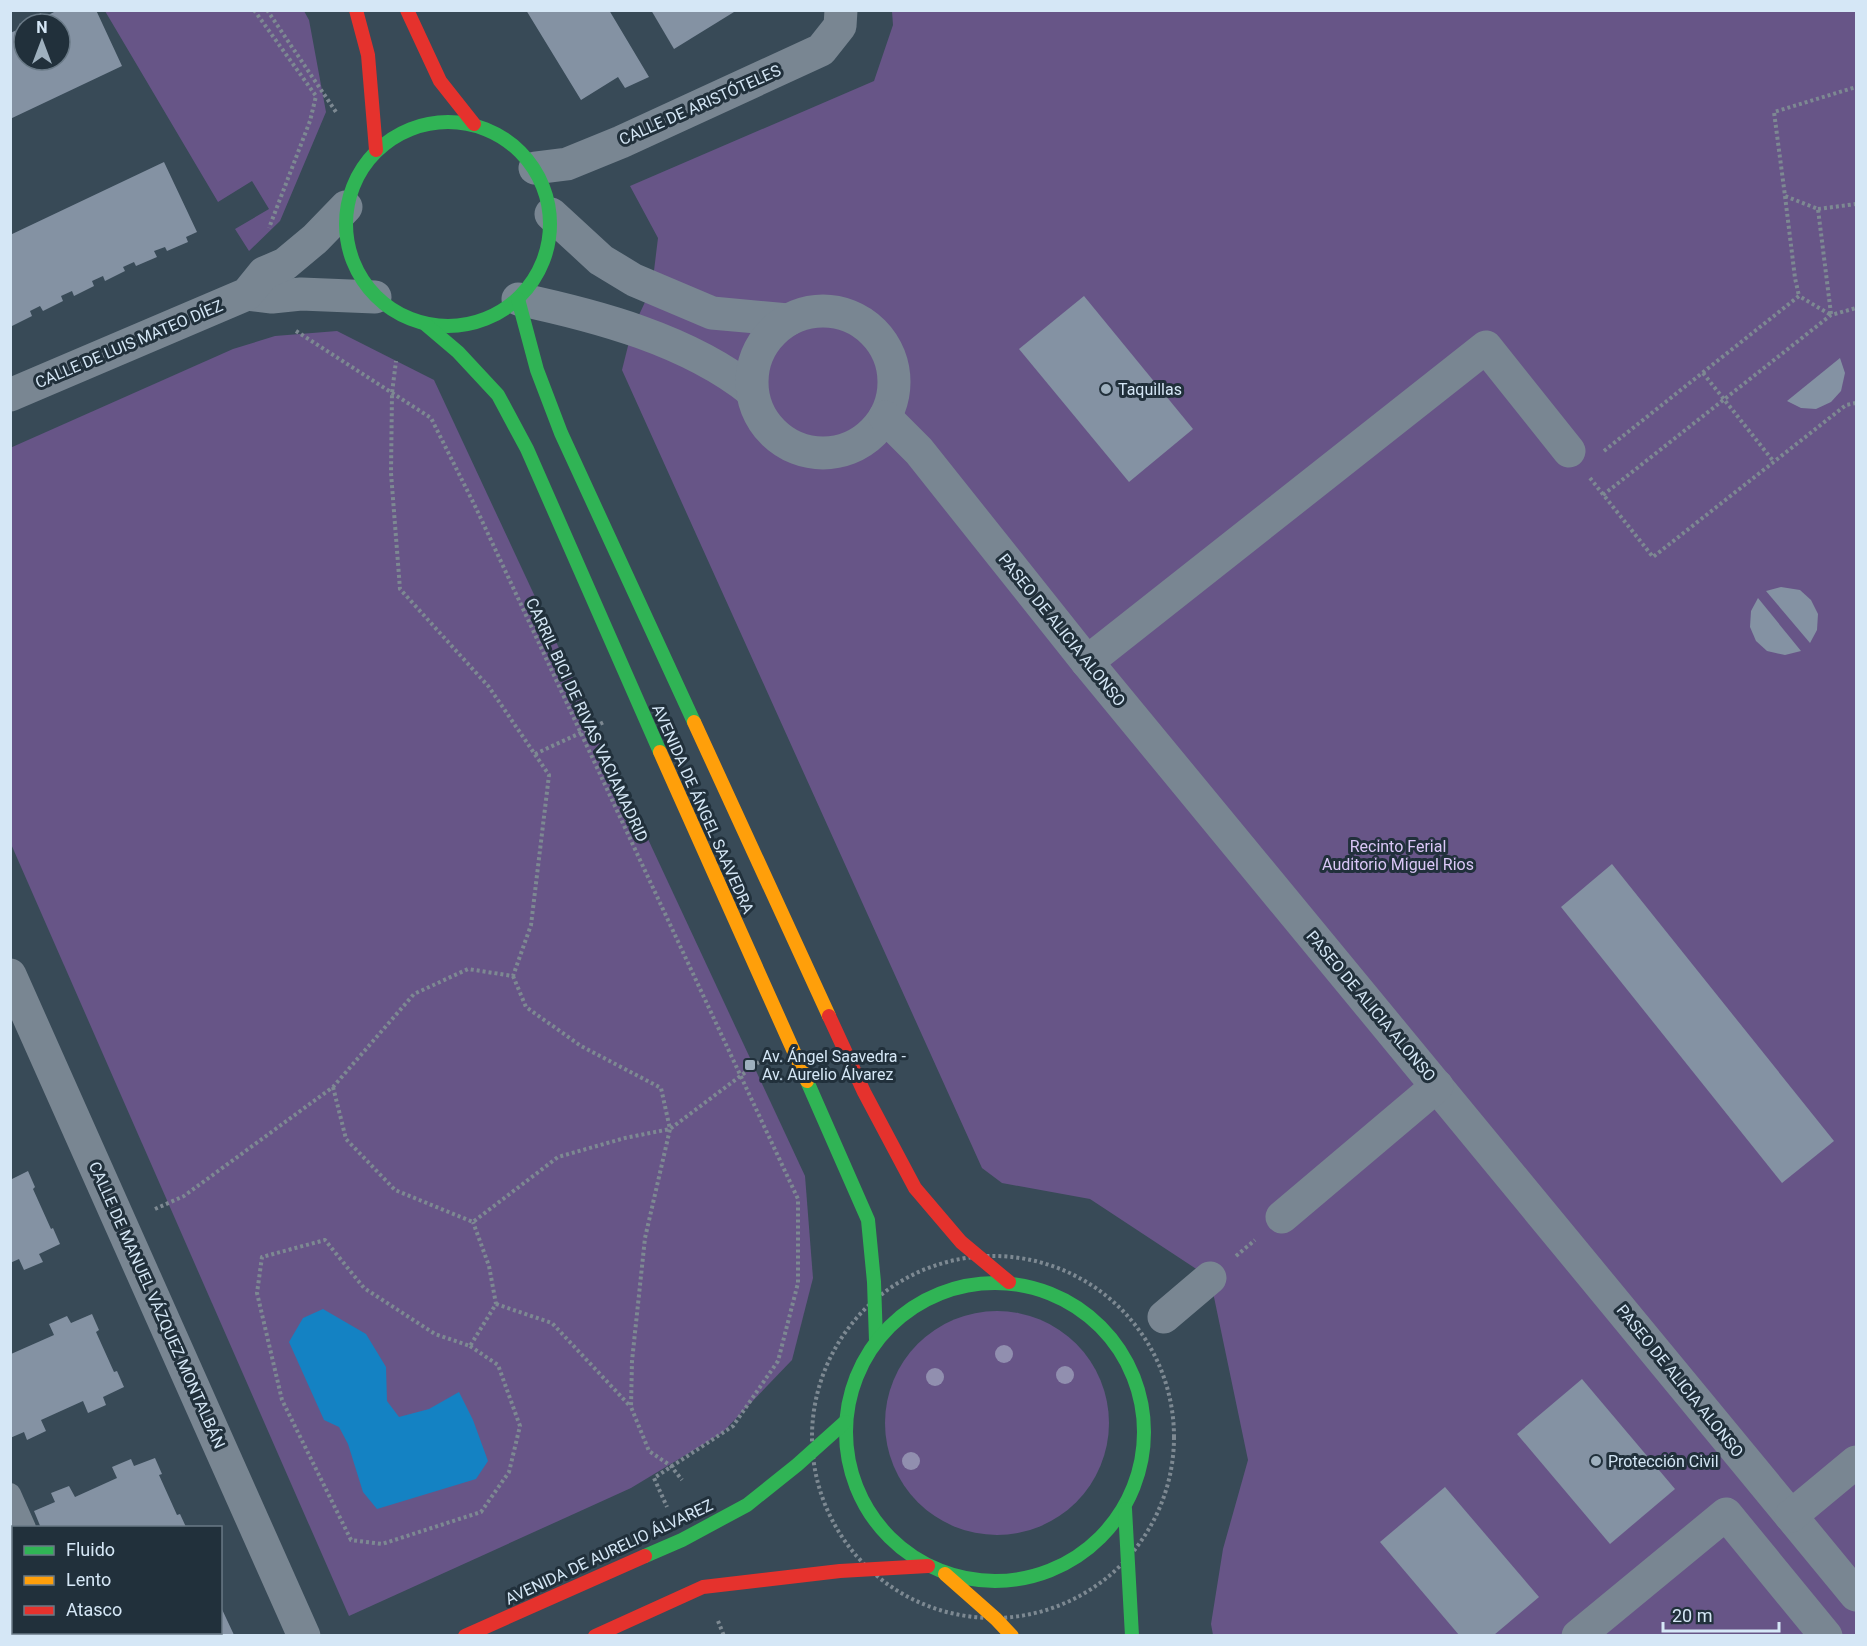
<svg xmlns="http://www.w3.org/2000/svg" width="1867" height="1646" viewBox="0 0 1867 1646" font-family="Roboto,sans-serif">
  <rect width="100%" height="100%" fill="#384a57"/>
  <!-- green -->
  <g fill="#675587">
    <polygon points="105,11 304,11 309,20 326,112 280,221 249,251 235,229 269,209 252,181 218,202"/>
    <polygon points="892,11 1856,11 1856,1635 1213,1635 1211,1624 1223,1549 1248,1460 1210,1278 1090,1199 1002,1183 982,1168 622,370 632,330 652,287 658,238 630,186 874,81 893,25"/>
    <polygon points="337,331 434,380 805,1176 813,1278 792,1360 722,1433 631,1488 349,1616 11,844 10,448 233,349 275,336"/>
    <circle cx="997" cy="1423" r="112"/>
  </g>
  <!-- water -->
  <polygon fill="#1482c3" points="323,1309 366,1334 386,1367 387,1401 399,1417 429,1409 459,1392 473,1420 488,1461 476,1479 377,1509 363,1492 348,1444 339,1427 324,1420 289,1342 303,1318"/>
  <!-- building -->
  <g fill="#8492a3" fill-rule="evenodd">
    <path d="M53,10H96L122,66L10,119V33L22,28L19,24L41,13L43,18L54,12ZM24,24H60V60H24Z"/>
    <polygon points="526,10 609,10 649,77 625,88 618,77 581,100"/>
    <polygon points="651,10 733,10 734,12 674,49"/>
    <polygon points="164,162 197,232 186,237 188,242 167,251 165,247 154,251 157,257 136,266 134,262 123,267 125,271 105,281 103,276 92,281 94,286 74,296 72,291 61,296 63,301 43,311 40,306 30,311 32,316 12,326 10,235"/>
    <polygon points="1084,296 1193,429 1129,482 1019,349"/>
    <polygon points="1840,358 1845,373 1841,391 1831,402 1816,409 1801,408 1787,401"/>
    <polygon points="1781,587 1800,590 1811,600 1818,614 1817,630 1810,643 1766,591"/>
    <polygon points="1758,598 1801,651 1785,655 1767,651 1756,641 1750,627 1751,611"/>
    <polygon points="1612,864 1834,1141 1782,1183 1561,907"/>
    <polygon points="28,1171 35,1187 33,1189 51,1229 53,1228 60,1244 39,1254 43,1262 24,1270 19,1259 10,1263 10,1180"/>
    <polygon points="92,1314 99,1330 96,1332 114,1372 117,1371 124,1387 103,1397 106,1405 88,1413 83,1401 41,1420 46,1431 27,1440 24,1432 10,1438 11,1354 54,1335 49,1324 67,1316 71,1323"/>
    <polygon points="1582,1379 1675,1489 1610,1544 1517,1434"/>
    <polygon points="155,1458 162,1474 159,1475 177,1515 180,1514 186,1527 41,1528 34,1511 55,1502 51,1493 69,1486 75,1497 117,1478 112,1467 131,1459 134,1466"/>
    <polygon points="1445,1487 1539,1597 1494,1635 1459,1635 1380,1542"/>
    <polygon points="10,1529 14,1536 14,1565 10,1566"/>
    <polygon points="220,1605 234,1635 150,1635 157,1632 220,1632"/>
  </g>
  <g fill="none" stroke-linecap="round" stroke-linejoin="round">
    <!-- path -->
    <g stroke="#7d8992" stroke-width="4" stroke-dasharray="3 3" stroke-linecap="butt">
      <polyline points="254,10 316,96 310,121 269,228"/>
      <polyline points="267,10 336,112"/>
      <polyline points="1785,196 1795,278 1799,296"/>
      <polyline points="1818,209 1856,204"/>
      <polyline points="1831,314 1818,209 1785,196 1774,112 1856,87"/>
      <polyline points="296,331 431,418 476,508 798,1199 798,1283 778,1361 733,1426 654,1478 667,1507"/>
      <polyline points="1703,373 1774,462"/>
      <polyline points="1604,451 1799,296 1831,315"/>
      <polyline points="1590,478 1653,557 1846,405 1856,403"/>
      <polyline points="1603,495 1831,315 1856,308"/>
      <polyline points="535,754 604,722"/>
      <polyline points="513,976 526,1007 581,1046 661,1088 670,1129 645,1238 632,1361 631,1407 649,1451 671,1466 682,1480"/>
      <polyline points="333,1087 346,1139 395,1190 473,1222 558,1157 625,1138 670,1129 759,1062"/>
      <polyline points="155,1209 184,1196 333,1087 414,994 468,969 513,976 531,925 549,775 489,687 400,589 391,473 392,393 396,361"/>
      <circle cx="993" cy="1437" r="181"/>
      <polyline points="1236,1256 1255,1240"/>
      <polyline points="496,1304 552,1323 630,1406"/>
      <polyline points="470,1346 498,1365 520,1426 509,1472 481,1512 382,1544 351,1540 282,1400 257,1293 262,1257 325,1240 364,1288 435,1334 470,1346 496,1304 489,1266 473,1222"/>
      <polyline points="718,1621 724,1636"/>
    </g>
    <!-- lane -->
    <g stroke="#798692" stroke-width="22">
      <polyline points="10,1494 25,1528"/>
      <polyline points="10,1610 14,1609"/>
      <polyline points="32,1632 33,1636"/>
    </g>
    <!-- street -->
    <g stroke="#798692" stroke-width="33">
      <polyline points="535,168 567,164 621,142 821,50 840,26 841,10"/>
      <polyline points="551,214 601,260 634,280 712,313 788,320"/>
      <polyline points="247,294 272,297 301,294 375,297"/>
      <path d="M518,299C598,316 688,340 752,391"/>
      <circle cx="823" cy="382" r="71"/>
      <polyline points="10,395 247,294 264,273 285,264 315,239 346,207"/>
      <polyline points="885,417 919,451 1087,662 1856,1595"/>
      <polyline points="1087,662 1486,347 1569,451"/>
      <polyline points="10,975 304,1636"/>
      <polyline points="1282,1217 1437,1086"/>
      <polyline points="1164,1317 1210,1278"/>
      <polyline points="1791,1516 1856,1462"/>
      <polyline points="1578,1636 1726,1514 1826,1636"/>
    </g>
    <!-- fast -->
    <g stroke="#30b455" stroke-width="14">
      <circle cx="448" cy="224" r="102"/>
      <polyline points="518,299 537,370 561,433 694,722"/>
      <polyline points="425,324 458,352 498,395 527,449 660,752"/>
      <polyline points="807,1081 868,1220 874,1282 876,1341"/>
      <circle cx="995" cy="1432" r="149"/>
      <polyline points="1125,1509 1132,1636"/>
      <polyline points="645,1556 682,1540 747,1505 797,1465 845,1422"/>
    </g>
    <!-- slow -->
    <g stroke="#ff9f0a" stroke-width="14">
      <polyline points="694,722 829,1016"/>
      <polyline points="660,752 807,1081"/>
      <polyline points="945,1574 996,1619 1012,1636"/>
    </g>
    <!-- jam -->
    <g stroke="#e5322d" stroke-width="14">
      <polyline points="356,10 368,55 376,150"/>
      <polyline points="407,10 440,81 474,124"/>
      <polyline points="829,1016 864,1092 915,1188 961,1242 1009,1282"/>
      <polyline points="465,1636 645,1556"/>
      <polyline points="595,1636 703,1587 840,1571 928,1566"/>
    </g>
  </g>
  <!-- trees -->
  <g fill="#918faf">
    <circle cx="1004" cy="1354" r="9"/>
    <circle cx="1065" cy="1375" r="9"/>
    <circle cx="935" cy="1377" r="9"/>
    <circle cx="911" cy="1461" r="9"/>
  </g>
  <!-- markers -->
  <g fill="#9eb0be" stroke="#21303b" stroke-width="2">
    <circle cx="1106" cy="389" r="6"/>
    <rect x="744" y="1059" width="12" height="12" rx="3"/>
    <circle cx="1596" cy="1461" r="6"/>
  </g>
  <g text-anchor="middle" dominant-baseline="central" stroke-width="6" stroke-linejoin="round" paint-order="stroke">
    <!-- street labels -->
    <g font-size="16" fill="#d5e7f6" stroke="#21303b">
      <text transform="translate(700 105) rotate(-24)">CALLE DE ARISTÓTELES</text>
      <text transform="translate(129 344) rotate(-23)">CALLE DE LUIS MATEO DÍEZ</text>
      <text transform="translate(1062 630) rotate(51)">PASEO DE ALICIA ALONSO</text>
      <text transform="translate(587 720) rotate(65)">CARRIL BICI DE RIVAS VACIAMADRID</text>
      <text transform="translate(703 809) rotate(66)">AVENIDA DE ÁNGEL SAAVEDRA</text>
      <text transform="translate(1371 1006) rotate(50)">PASEO DE ALICIA ALONSO</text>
      <text transform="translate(157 1305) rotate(66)">CALLE DE MANUEL VÁZQUEZ MONTALBÁN</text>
      <text transform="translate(1680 1381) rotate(51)">PASEO DE ALICIA ALONSO</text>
      <text transform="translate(609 1552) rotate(-25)">AVENIDA DE AURELIO ÁLVAREZ</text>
    </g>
    <!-- poi labels -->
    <g font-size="16" fill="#d5e7f6" stroke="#21303b" text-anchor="start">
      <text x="1118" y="389">Taquillas</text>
      <text x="762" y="1056">Av. Ángel Saavedra -<tspan x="762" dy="18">Av. Aurelio Álvarez</tspan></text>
      <text x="1608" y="1461">Protección Civil</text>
    </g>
    <!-- park labels -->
    <g font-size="16" fill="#dac7f7" stroke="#21303b">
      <text x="1398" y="846">Recinto Ferial<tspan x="1398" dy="18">Auditorio Miguel Rios</tspan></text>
    </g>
  </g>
  <!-- border -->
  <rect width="1867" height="1646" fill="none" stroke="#d5e7f6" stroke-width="24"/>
  <!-- legend -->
  <rect x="12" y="1526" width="210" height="108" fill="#21303b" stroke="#697986" stroke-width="1.5"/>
  <rect x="24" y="1546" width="30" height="9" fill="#30b455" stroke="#697986" stroke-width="1.5"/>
  <text x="66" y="1556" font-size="18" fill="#d5e7f6">Fluido</text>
  <rect x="24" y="1576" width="30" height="9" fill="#ff9f0a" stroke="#697986" stroke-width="1.5"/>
  <text x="66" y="1586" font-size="18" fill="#d5e7f6">Lento</text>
  <rect x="24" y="1606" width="30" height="9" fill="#e5322d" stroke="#697986" stroke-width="1.5"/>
  <text x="66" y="1616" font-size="18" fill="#d5e7f6">Atasco</text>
  <!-- north arrow -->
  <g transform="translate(42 42)"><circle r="28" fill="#21303b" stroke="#697986" stroke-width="1.5"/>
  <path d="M0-4.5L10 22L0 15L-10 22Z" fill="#9eb0be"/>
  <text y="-9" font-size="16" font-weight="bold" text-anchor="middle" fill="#d5e7f6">N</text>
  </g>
  <!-- scale -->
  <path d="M1663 1622v9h116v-9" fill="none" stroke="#d5e7f6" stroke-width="3"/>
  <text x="1672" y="1622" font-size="18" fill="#d5e7f6" stroke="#21303b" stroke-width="4.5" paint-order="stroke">20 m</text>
</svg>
